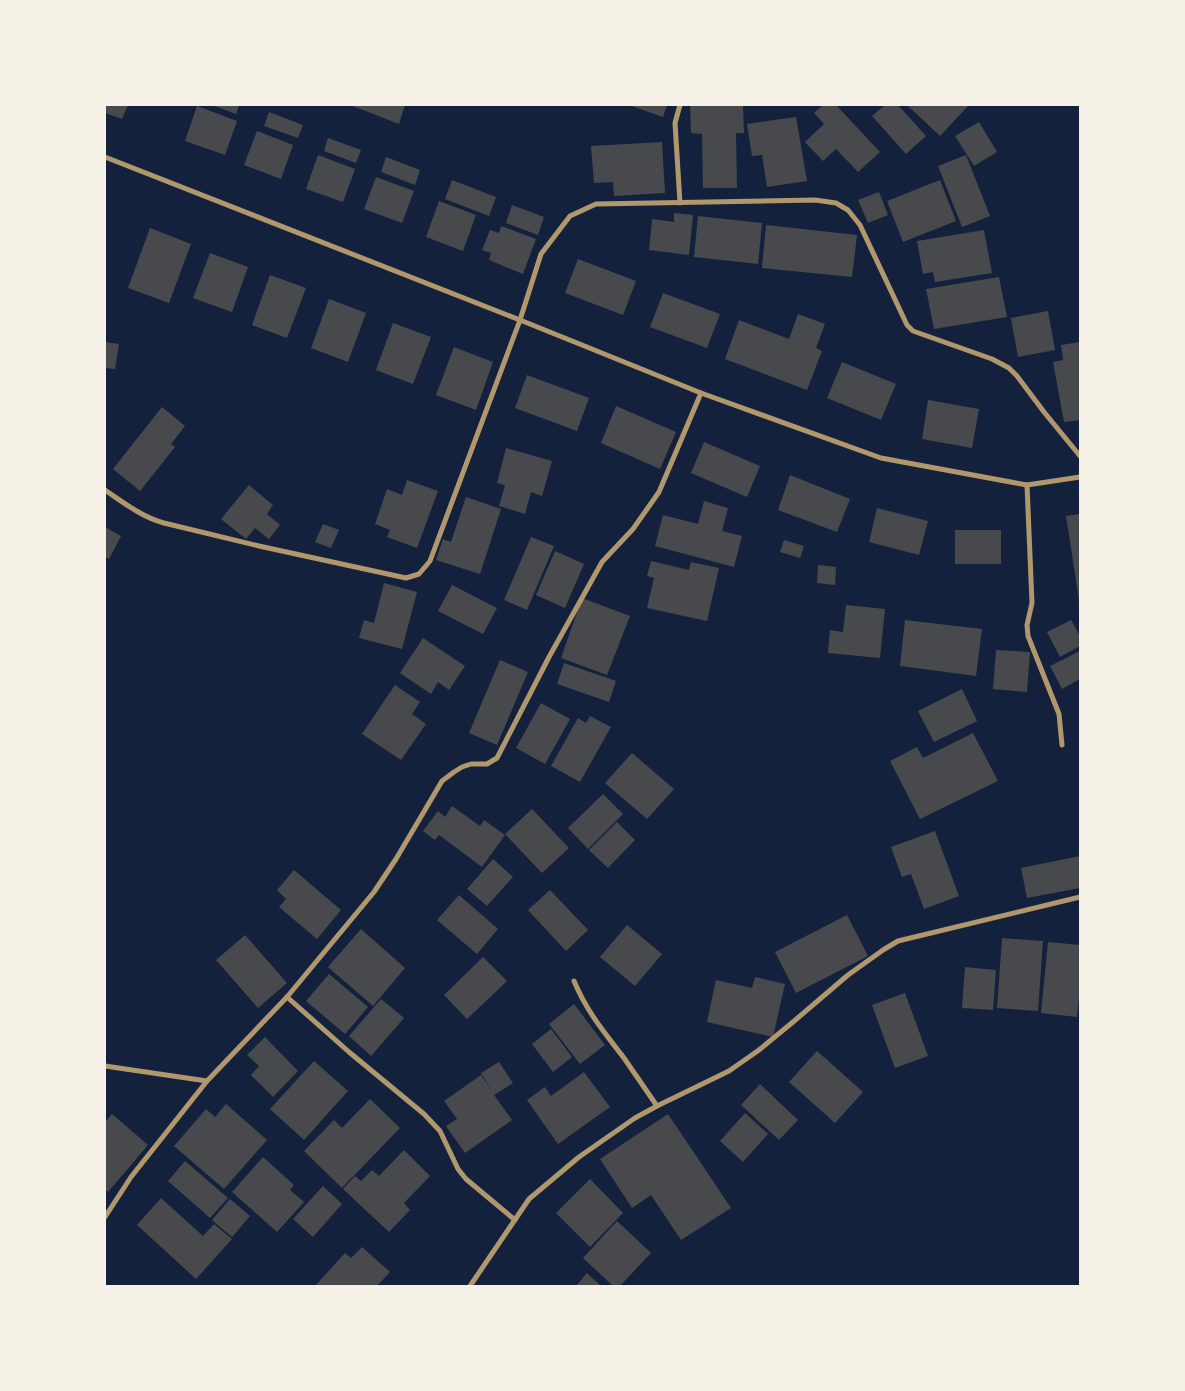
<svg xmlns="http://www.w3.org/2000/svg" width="1185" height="1391" viewBox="0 0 1185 1391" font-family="'Alegreya Sans',sans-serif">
  <rect width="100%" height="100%" fill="#14213d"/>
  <!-- building -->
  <g fill="#48494c">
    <polygon points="105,105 128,105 122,119 105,113"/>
    <polygon points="212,105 239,105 236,114"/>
    <polygon points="350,105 405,105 399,124"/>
    <polygon points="629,105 667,105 663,117"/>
    <polygon points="690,105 743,105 744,133 736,133 737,188 703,188 702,134 691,133"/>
    <polygon points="823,105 836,105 880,152 858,172 836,149 823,161 805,142 824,124 814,113"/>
    <polygon points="885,105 898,105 926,136 906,154 872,116"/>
    <polygon points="907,105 969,105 940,136"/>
    <polygon points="197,106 237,121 225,155 185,141"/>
    <polygon points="269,112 303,125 298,138 264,126"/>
    <polygon points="796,117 807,181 767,187 762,155 752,156 747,124"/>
    <polygon points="979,122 997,152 974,166 955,136"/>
    <polygon points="257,131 293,145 281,179 244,165"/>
    <polygon points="328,138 361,150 356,163 324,151"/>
    <polygon points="662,142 665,193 614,196 613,182 594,183 591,146"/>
    <polygon points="318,155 355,169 343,202 306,189"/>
    <polygon points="966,155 990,216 962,227 938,166"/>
    <polygon points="386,157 420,170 415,185 381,172"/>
    <polygon points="376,177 414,191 402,223 364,209"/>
    <polygon points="452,180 496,197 489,216 445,199"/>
    <polygon points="940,180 956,221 903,242 887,201"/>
    <polygon points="879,192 888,215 868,223 858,200"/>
    <polygon points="439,201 476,215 463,251 426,237"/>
    <polygon points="512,205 544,217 538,235 506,223"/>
    <polygon points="674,213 693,215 689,255 649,250 652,219 674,222"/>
    <polygon points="698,216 762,223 758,264 694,257"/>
    <polygon points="766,225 857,235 852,277 762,268"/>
    <polygon points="501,226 536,239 523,274 489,260 491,253 482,250 490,230 499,233"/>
    <polygon points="150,228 191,244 169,303 128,288"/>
    <polygon points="984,230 992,273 935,282 933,272 923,274 917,241"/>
    <polygon points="210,253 248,267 232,312 193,298"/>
    <polygon points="578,259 636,281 623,315 565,293"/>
    <polygon points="270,275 306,288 287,338 252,325"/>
    <polygon points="999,277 1007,317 934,329 926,289"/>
    <polygon points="663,293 720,314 707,348 650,327"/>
    <polygon points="329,299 366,313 348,362 311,348"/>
    <polygon points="1048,311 1055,350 1018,357 1011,318"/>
    <polygon points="798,314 825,324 816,348 822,351 807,390 725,359 739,320 789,339"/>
    <polygon points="393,323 431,337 413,384 376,370"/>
    <polygon points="105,342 119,344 115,369 105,368"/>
    <polygon points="1080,342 1080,420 1064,422 1053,362 1063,360 1061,345"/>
    <polygon points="454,347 493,362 476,410 436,395"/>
    <polygon points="842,362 896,384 881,420 827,398"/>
    <polygon points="527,375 589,398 577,431 515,408"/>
    <polygon points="928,400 979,409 972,448 922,439"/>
    <polygon points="616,406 676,432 660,469 601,443"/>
    <polygon points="162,407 185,426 171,444 175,447 140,491 113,469"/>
    <polygon points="704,442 760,466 747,497 691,473"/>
    <polygon points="506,448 552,461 542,496 531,492 525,514 499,506 505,485 497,483"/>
    <polygon points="790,475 850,499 837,532 778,510"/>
    <polygon points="407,480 438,491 417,548 387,537 390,530 375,524 387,489 402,495"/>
    <polygon points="249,485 273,505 267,514 280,525 269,539 255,528 246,539 221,519"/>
    <polygon points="466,497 501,509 480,574 436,560 443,539 451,542"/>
    <polygon points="704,501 728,508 722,531 742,536 734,567 655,546 663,515 698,524"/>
    <polygon points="877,508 928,521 919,555 869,542"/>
    <polygon points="1080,514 1080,600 1079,600 1066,516"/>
    <polygon points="323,524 339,530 331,548 315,542"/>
    <polygon points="105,527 121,536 109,559 105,557"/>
    <rect x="955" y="530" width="46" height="34"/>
    <polygon points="531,537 554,546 527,610 504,600"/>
    <polygon points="784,540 804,546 800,558 780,552"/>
    <polygon points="555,551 584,564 565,608 536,595"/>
    <polygon points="651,561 689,570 691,562 719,568 707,621 647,608 654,578 647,576"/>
    <polygon points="818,565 836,567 835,585 817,583"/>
    <polygon points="384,583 417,592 402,649 359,638 364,620 374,623"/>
    <polygon points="452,585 497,608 483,634 438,611"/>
    <polygon points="582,598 630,616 607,675 561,658"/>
    <polygon points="846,605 885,609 880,658 828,653 830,630 843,632"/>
    <polygon points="905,620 982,629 976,676 900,666"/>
    <polygon points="1071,620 1080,636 1080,646 1060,657 1047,632"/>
    <polygon points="423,638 465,666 449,690 438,682 431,694 400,673"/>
    <polygon points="996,650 1030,652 1027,692 993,689"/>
    <polygon points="1080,651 1080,679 1062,689 1050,666"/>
    <polygon points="500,660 528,672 497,745 469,733"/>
    <polygon points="564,663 616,681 609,702 557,684"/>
    <polygon points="395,685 420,702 412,714 426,724 401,760 362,734"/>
    <polygon points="962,689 977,721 934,742 918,711"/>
    <polygon points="541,703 570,719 545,764 516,748"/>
    <polygon points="590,716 611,727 580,782 551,766 578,718 586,723"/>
    <polygon points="973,733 998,781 920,819 890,761 917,747 923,758"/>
    <polygon points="632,753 674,789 647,819 605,783"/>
    <polygon points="603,794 623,814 588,849 568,828"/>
    <polygon points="452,806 480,826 484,820 505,835 482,867 439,835 435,840 423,831 438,811 445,817"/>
    <polygon points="532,809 569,848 542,873 505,834"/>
    <polygon points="617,822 635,840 608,868 589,850"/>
    <polygon points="935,831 959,896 924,909 911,874 902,877 891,847"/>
    <polygon points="1080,856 1080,888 1027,898 1021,868"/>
    <polygon points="493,859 513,877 487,906 467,889"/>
    <polygon points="294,870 341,910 317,939 279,907 286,899 277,890"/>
    <polygon points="550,890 588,930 566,951 528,910"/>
    <polygon points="459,895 498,929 477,954 437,920"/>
    <polygon points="847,915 868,956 796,993 775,952"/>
    <polygon points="627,925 662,954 635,986 600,957"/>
    <polygon points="361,929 405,968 373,1006 328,967"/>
    <polygon points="245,935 287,983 258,1008 216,960"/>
    <polygon points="1002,938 1043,941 1038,1011 997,1008"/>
    <polygon points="1048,942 1080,945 1080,986 1077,1017 1041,1013"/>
    <polygon points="483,957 507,981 467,1019 444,995"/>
    <polygon points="965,967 996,970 993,1010 962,1008"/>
    <polygon points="329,974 368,1007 345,1034 306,1001"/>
    <polygon points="755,977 785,984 773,1037 707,1022 716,980 752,988"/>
    <polygon points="905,993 928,1056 895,1068 872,1005"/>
    <polygon points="381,999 404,1018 371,1056 349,1036"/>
    <polygon points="574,1004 605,1045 580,1064 549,1024"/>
    <polygon points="551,1029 572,1057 553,1072 532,1044"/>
    <polygon points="265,1037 298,1071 273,1097 251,1075 259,1066 247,1055"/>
    <polygon points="817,1051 863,1092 835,1123 789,1082"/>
    <polygon points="314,1061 348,1091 304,1140 270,1109"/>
    <polygon points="499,1062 513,1083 494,1095 512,1120 465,1153 446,1126 457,1119 444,1101 481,1075 492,1091 481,1073"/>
    <polygon points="584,1072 610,1107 558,1144 527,1100 545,1087 551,1096"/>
    <polygon points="760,1084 798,1120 779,1140 741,1105"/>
    <polygon points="370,1099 400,1128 342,1188 304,1151 334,1120 342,1128"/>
    <polygon points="226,1104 267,1140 224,1189 174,1146 206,1109 215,1117"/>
    <polygon points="745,1113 768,1134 743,1162 720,1141"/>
    <polygon points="112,1114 148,1145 108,1192 105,1189 105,1122"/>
    <polygon points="668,1114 731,1208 681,1240 651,1195 632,1208 600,1159"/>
    <polygon points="404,1150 430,1176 404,1203 410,1210 389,1232 343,1189 355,1176 361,1181 372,1170 379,1176"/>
    <polygon points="263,1157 294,1185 290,1190 304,1202 277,1232 232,1192"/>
    <polygon points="185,1161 228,1198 210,1218 168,1181"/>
    <polygon points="590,1179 623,1213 590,1247 556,1213"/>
    <polygon points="323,1186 342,1204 313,1237 293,1219"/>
    <polygon points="161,1198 203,1236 214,1224 232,1239 196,1279 137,1225"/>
    <polygon points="230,1199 250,1216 232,1237 212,1220"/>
    <polygon points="617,1221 651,1253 620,1286 613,1286 583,1258"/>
    <polygon points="362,1247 390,1272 377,1286 315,1286 345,1253 351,1258"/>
    <polygon points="587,1273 601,1286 576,1286"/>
  </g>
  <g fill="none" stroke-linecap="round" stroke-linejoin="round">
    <!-- minor -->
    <g stroke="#b1986c" stroke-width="5">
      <polyline points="105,157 520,320 701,393 881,458 1027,485 1080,477"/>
      <polyline points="680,203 675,123 680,105"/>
      <polyline points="1027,485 1032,603 1027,625 1028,636 1059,714 1062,745"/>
      <path d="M105,490C124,503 142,517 164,523L259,546L406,578L419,574L430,561L520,320L541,254L570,216L596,204L815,200L836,203L848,210L860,225L907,325L913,331L992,359L1009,368L1017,376L1044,412L1080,456"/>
      <path d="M574,981C587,1012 604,1032 624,1058C635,1074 646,1090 657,1106"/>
      <polyline points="287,997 349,1052 424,1114 440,1131 458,1169 466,1179 515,1220"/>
      <polyline points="105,1066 207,1081"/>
      <polyline points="105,1217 131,1177 207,1081 287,997 374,892 396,859 442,781 454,772 462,767 471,764 487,764 497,758 549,657 602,562 633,529 659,492 701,393"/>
      <polyline points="470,1286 529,1199 579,1157 635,1118 657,1106 729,1071 759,1050 793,1022 848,975 883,950 898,941 1080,897"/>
    </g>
  </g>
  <!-- border -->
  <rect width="1185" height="1391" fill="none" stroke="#f6f1e7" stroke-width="212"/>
</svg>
